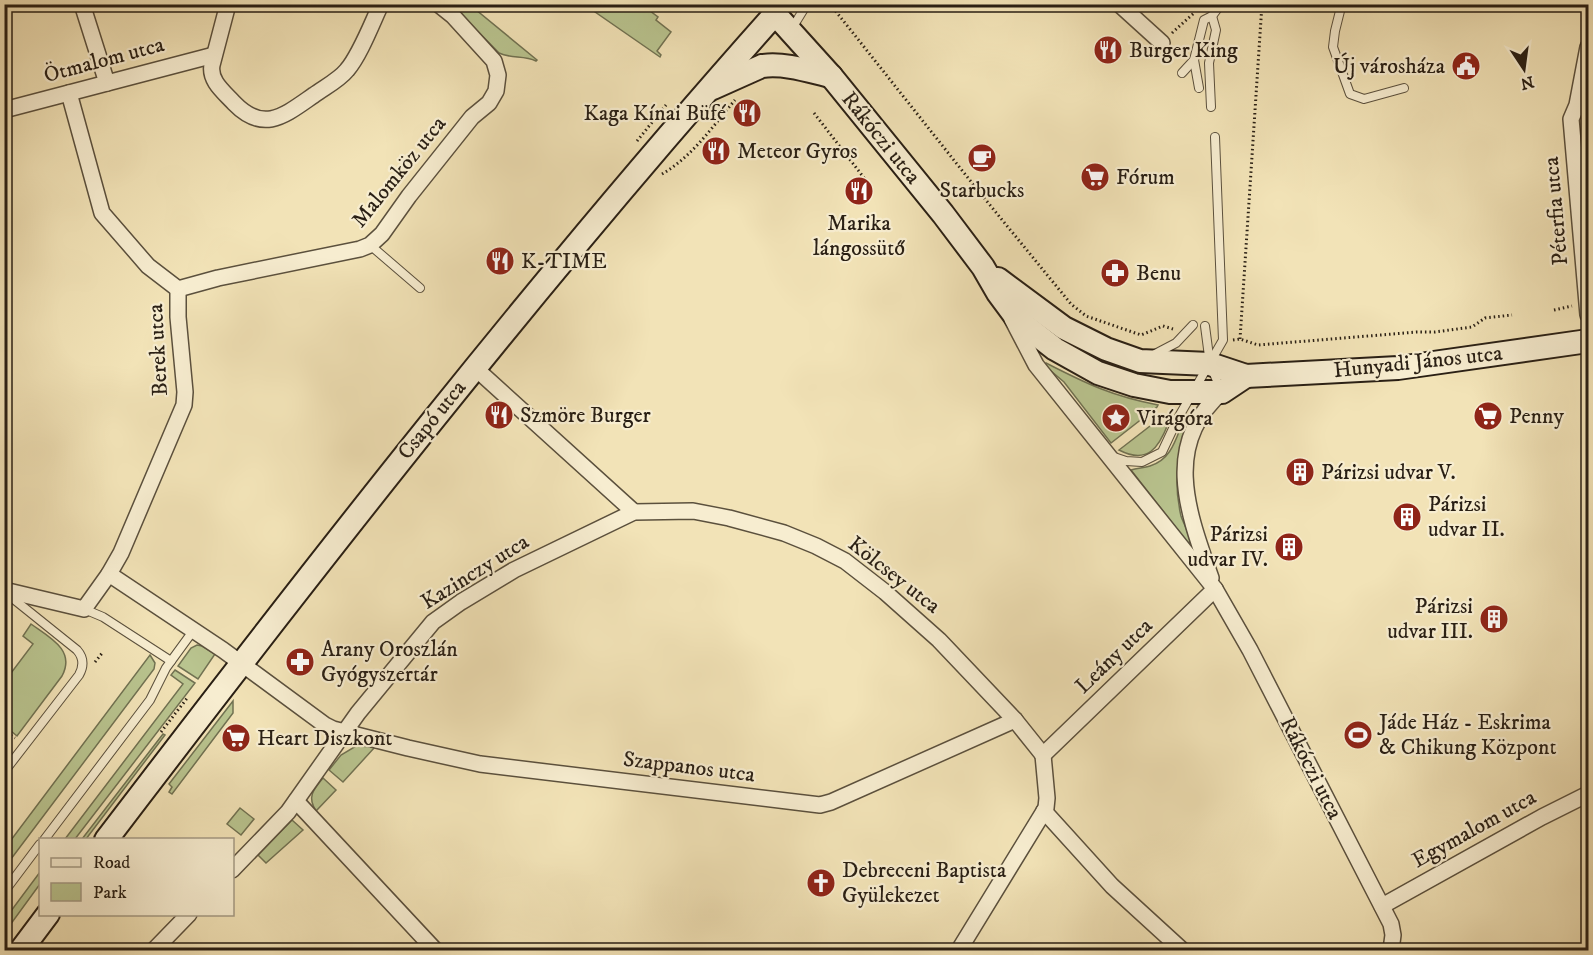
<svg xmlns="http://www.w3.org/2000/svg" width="1593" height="955" viewBox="0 0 1593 955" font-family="'IM FELL DW Pica',serif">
  <rect width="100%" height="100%" fill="#f2e3b7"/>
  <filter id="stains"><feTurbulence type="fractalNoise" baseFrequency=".00333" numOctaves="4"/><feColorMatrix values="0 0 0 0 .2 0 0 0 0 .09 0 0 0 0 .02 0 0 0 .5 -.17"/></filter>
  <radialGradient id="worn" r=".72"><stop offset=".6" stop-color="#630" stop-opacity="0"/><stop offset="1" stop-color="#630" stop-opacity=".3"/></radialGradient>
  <!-- green -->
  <g fill="#b9c48f" stroke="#717252" stroke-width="1.5">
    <path d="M452,5H470L537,60L536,61C524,55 511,59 499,53Z"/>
    <polygon points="585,5 642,5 658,17 656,20 671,32 657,51 661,55 660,57"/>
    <path d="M1046,363C1087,384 1112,396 1158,405L1157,407L1111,443L1064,382L1045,366Z"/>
    <path d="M1154,423L1168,424C1159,447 1148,465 1119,450Z"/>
    <path d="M1182,424H1188V426C1176,455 1174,486 1181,516C1184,525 1190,534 1190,543L1187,542L1131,470C1137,468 1144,468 1150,466C1170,460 1175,442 1182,424Z"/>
    <path d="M31,624C49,637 76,650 62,676L17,736L5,726V681L33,644L23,636Z"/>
    <polygon points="197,645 202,646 215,654 198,679 178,666 191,648"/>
    <polygon points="150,655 155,663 154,669 5,867 5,848"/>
    <polygon points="175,670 195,683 75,839 65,839 183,684 171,675"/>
    <polygon points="233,701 233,713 172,794 169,792 172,787 169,784"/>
    <polygon points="163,734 165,735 86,839 82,839"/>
    <polygon points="356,746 375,747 343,782 329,770 341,755"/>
    <path d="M323,778L336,790L316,811C307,797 313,790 323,778Z"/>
    <polygon points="240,808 254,819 241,835 227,824"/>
    <polygon points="292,820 303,830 266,863 258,855"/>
    <polygon points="40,872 40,884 5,932 5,919"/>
  </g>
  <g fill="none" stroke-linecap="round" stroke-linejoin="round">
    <!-- lane casing -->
    <g stroke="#5b503d" stroke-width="10">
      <g id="lane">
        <polyline points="1341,7 1335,31 1333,47 1350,94 1364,99 1404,88"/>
        <polyline points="791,30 807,4"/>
        <polyline points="1182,73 1194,60"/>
        <polyline points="1199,88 1194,60 1204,20 1212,16 1221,4"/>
        <polyline points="1211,107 1209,63 1216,30 1212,16"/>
        <polyline points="370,245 420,288"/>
        <polyline points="1205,326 1210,364 1220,388"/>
        <polyline points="1155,354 1176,343 1193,325"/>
        <polyline points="1114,457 1126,461 1142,462 1162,452 1178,418 1223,340 1215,137"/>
        <polyline points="84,609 103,617 171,661"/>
        <path d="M4,772L79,675C84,666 84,658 77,650L6,593"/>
        <polyline points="44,840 150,700 166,668 193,631"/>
        <polyline points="4,892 40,844"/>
      </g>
    </g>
    <!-- street casing -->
    <g stroke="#5b503d" stroke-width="18">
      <g id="street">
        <polyline points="82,4 107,83"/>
        <path d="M228,4L212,65C209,81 224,92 234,103C264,134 285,115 314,95C325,87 339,80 347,70C360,55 372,23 381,4"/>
        <polyline points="1119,4 1162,43"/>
        <polyline points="1588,47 1577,105 1571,119 1588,315"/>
        <polyline points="69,93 102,213 148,266 178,289"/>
        <polyline points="4,110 214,55"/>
        <polyline points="178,289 218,278 360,249 370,245 382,234 409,196 472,117 489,103 496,91 498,75 494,61 453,16 438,4"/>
        <polyline points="1012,319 1036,365 1215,589 1250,650 1391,924 1393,935 1391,950"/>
        <polyline points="474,367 634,512"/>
        <polyline points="109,574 223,650 325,725 333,729 408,748 480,764 820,805 831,802 1015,720"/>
        <path d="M1211,578C1189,515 1161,445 1222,392"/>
        <polyline points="4,590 84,609 109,574 121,553 184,405 185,392 178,317 178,289"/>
        <polyline points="1043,755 1215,589"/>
        <polyline points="296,801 435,950"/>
        <polyline points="1044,811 1112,886 1182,950"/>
        <polyline points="232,870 288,812 358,713 433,622 461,602 514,570 634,512 693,511 729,518 784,533 816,546 845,561 885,592 939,640 1015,720 1043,755"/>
        <polyline points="1382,906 1542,817 1588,794"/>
        <polyline points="154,950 189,914"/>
        <polyline points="959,950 1046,808 1047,798 1043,755"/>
      </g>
    </g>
    <!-- secondary casing -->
    <g stroke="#291f14" stroke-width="26">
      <g id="secondary">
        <polyline points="770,4 775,14 831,76 943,214 983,267 998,293 1018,320 1055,349 1098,373 1134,385 1170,392 1222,392 1246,376"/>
        <path d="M713,88L762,66C786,63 809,71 831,76"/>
        <polyline points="998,279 1064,328 1106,349 1140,361 1210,364 1246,376 1398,368 1588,341"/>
        <path d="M106,840C321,558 539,279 775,14"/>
        <polyline points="21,950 48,914"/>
      </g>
    </g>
    <!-- path -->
    <g stroke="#291f14" stroke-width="3" stroke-dasharray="1.5 3" stroke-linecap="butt">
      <polyline points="830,4 976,188 1071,304 1086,316 1141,335 1163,326 1173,329"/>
      <polyline points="1172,33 1194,13"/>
      <polyline points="814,113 868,183"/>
      <polyline points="637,141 666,105"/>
      <path d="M662,174C692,157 713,126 735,100"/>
      <polyline points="1554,310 1572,306"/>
      <polyline points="1240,339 1262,4"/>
      <polyline points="1233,340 1240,339 1258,345 1417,332 1435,332 1472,327 1485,318 1512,315"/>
      <polyline points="95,662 103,652"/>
      <polyline points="161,732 188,697"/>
      <polyline points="7,733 15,738"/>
    </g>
    <!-- lane -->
    <use href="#lane" stroke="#f7edd0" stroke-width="8"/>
    <!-- street -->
    <use href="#street" stroke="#f7edd0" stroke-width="15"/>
    <!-- secondary -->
    <use href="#secondary" stroke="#f7edd0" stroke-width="22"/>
    <!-- tram -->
    <polyline stroke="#291f14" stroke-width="1.5" points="1588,101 1587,132 1588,172"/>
  </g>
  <!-- icons -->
  <defs>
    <g id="restaurant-disc" transform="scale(1.5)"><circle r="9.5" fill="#8f2418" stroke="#f7edd0"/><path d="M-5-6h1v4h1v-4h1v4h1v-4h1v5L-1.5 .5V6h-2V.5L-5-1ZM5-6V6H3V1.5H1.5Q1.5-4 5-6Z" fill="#fff"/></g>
    <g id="civic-disc" transform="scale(1.5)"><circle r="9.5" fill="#8f2418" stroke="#f7edd0"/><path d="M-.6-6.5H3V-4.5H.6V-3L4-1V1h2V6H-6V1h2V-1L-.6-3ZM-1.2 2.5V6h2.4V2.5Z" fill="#fff"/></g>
    <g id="cafe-disc" transform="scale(1.5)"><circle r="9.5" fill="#8f2418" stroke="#f7edd0"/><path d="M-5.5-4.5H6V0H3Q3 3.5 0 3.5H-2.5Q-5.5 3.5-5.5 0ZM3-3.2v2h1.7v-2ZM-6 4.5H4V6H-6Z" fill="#fff"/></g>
    <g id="supermarket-disc" transform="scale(1.5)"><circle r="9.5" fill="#8f2418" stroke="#f7edd0"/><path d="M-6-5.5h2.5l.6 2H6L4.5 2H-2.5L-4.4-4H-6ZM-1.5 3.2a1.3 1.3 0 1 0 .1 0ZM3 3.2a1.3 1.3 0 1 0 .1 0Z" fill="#fff"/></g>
    <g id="pharmacy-disc" transform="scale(1.5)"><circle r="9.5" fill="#8f2418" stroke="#f7edd0"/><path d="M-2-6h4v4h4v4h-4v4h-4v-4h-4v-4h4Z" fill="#fff"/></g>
    <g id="sight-disc" transform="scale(1.5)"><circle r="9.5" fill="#8f2418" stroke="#f7edd0"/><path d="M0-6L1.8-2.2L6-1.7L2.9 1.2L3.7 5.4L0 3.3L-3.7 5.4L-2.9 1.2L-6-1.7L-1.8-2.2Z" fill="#fff"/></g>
    <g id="building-disc" transform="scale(1.5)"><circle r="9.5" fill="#8f2418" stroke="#f7edd0"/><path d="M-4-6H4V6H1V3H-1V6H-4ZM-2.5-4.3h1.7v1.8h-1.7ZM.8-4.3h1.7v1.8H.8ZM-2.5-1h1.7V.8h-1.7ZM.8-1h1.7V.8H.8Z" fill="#fff"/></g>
    <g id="stadium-disc" transform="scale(1.5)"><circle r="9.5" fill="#8f2418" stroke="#f7edd0"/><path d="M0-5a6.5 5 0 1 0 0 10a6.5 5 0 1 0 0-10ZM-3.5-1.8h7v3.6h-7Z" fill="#fff"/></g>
    <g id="church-disc" transform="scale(1.5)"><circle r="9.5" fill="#8f2418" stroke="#f7edd0"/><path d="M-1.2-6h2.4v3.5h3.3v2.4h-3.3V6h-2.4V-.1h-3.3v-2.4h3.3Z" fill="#fff"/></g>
  </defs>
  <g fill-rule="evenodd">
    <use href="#restaurant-disc" x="1108" y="50"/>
    <use href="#civic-disc" x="1466" y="66"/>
    <use href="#restaurant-disc" x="747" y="113"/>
    <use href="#restaurant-disc" x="716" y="151"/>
    <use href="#cafe-disc" x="982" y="158"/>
    <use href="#supermarket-disc" x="1095" y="177"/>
    <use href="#restaurant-disc" x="859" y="191"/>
    <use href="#restaurant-disc" x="500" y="261"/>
    <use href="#pharmacy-disc" x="1115" y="273"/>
    <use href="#restaurant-disc" x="499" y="415"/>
    <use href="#supermarket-disc" x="1488" y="416"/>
    <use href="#sight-disc" x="1116" y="418"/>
    <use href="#building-disc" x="1300" y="472"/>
    <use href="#building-disc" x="1407" y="517"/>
    <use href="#building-disc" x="1289" y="547"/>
    <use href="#building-disc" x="1494" y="619"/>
    <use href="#pharmacy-disc" x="300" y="662"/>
    <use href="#stadium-disc" x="1358" y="735"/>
    <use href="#supermarket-disc" x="236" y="738"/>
    <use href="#church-disc" x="821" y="883"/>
  </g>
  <g text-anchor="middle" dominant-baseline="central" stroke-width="4.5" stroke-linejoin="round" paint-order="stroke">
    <!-- poi labels -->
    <g font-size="22" fill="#291f14" stroke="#f7edd0" text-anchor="start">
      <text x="1129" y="50">Burger King</text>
      <text x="1445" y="66" text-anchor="end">Új városháza</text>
      <text x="726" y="113" text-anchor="end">Kaga Kínai Büfé</text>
      <text x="737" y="151">Meteor Gyros</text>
      <text x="1116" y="177">Fórum</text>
      <text x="982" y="190" text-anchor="middle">Starbucks</text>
      <text x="859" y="223" text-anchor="middle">Marika<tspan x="859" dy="25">lángossütő</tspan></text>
      <text x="521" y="261">K-TIME</text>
      <text x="1136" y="273">Benu</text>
      <text x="520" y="415">Szmöre Burger</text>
      <text x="1509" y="416">Penny</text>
      <text x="1137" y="418">Virágóra</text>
      <text x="1321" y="472">Párizsi udvar V.</text>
      <text x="1428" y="504">Párizsi<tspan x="1428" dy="25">udvar II.</tspan></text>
      <text x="1268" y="534" text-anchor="end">Párizsi<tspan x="1268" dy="25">udvar IV.</tspan></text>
      <text x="1473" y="606" text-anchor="end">Párizsi<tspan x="1473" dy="25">udvar III.</tspan></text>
      <text x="321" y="649">Arany Oroszlán<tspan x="321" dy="25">Gyógyszertár</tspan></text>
      <text x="1379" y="722">Jáde Ház - Eskrima<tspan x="1379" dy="25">&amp; Chikung Központ</tspan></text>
      <text x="257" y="738">Heart Diszkont</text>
      <text x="842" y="870">Debreceni Baptista<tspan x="842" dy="25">Gyülekezet</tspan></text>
    </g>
    <!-- street labels -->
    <g font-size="22" fill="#291f14" stroke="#f7edd0">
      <text transform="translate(104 60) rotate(-15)">Ötmalom utca</text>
      <text transform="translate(881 138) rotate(51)">Rákóczi utca</text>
      <text transform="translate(399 172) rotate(-51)">Malomköz utca</text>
      <text transform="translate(1556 211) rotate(-95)">Péterfia utca</text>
      <text transform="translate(158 350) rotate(-93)">Berek utca</text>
      <text transform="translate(1418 362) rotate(-6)">Hunyadi János utca</text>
      <text transform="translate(432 420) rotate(-51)">Csapó utca</text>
      <text transform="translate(475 572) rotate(-32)">Kazinczy utca</text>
      <text transform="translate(894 575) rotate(38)">Kölcsey utca</text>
      <text transform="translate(1114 656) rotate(-44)">Leány utca</text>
      <text transform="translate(689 767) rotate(7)">Szappanos utca</text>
      <text transform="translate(1311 768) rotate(63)">Rákóczi utca</text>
      <text transform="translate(1474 829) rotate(-29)">Egymalom utca</text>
    </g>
  </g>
  <!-- margin -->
  <rect width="1593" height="955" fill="none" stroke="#f2e3b7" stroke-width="24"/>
  <rect x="6" y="6" width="1581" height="943" fill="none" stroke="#291f14" stroke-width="3"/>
  <rect x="12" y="12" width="1569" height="931" fill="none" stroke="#291f14" stroke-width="1.5"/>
  <!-- legend -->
  <rect x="39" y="838" width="195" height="78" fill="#f7edd0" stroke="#a59b85" stroke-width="1.5"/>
  <rect x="51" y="858" width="30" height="9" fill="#f7edd0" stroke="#a59b85" stroke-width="1.5"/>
  <text x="93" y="868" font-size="18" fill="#291f14">Road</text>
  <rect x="51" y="883" width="30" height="18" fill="#b9c48f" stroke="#a59b85" stroke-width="1.5"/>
  <text x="93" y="898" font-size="18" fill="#291f14">Park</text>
  <!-- north arrow -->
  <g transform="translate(1524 69) rotate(167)" stroke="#f7edd0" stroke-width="4.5" paint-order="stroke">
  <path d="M0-4.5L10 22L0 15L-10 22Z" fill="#291f14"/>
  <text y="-9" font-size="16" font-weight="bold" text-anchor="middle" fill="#291f14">N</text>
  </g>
  <rect width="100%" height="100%" filter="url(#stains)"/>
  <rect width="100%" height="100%" fill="url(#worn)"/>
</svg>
